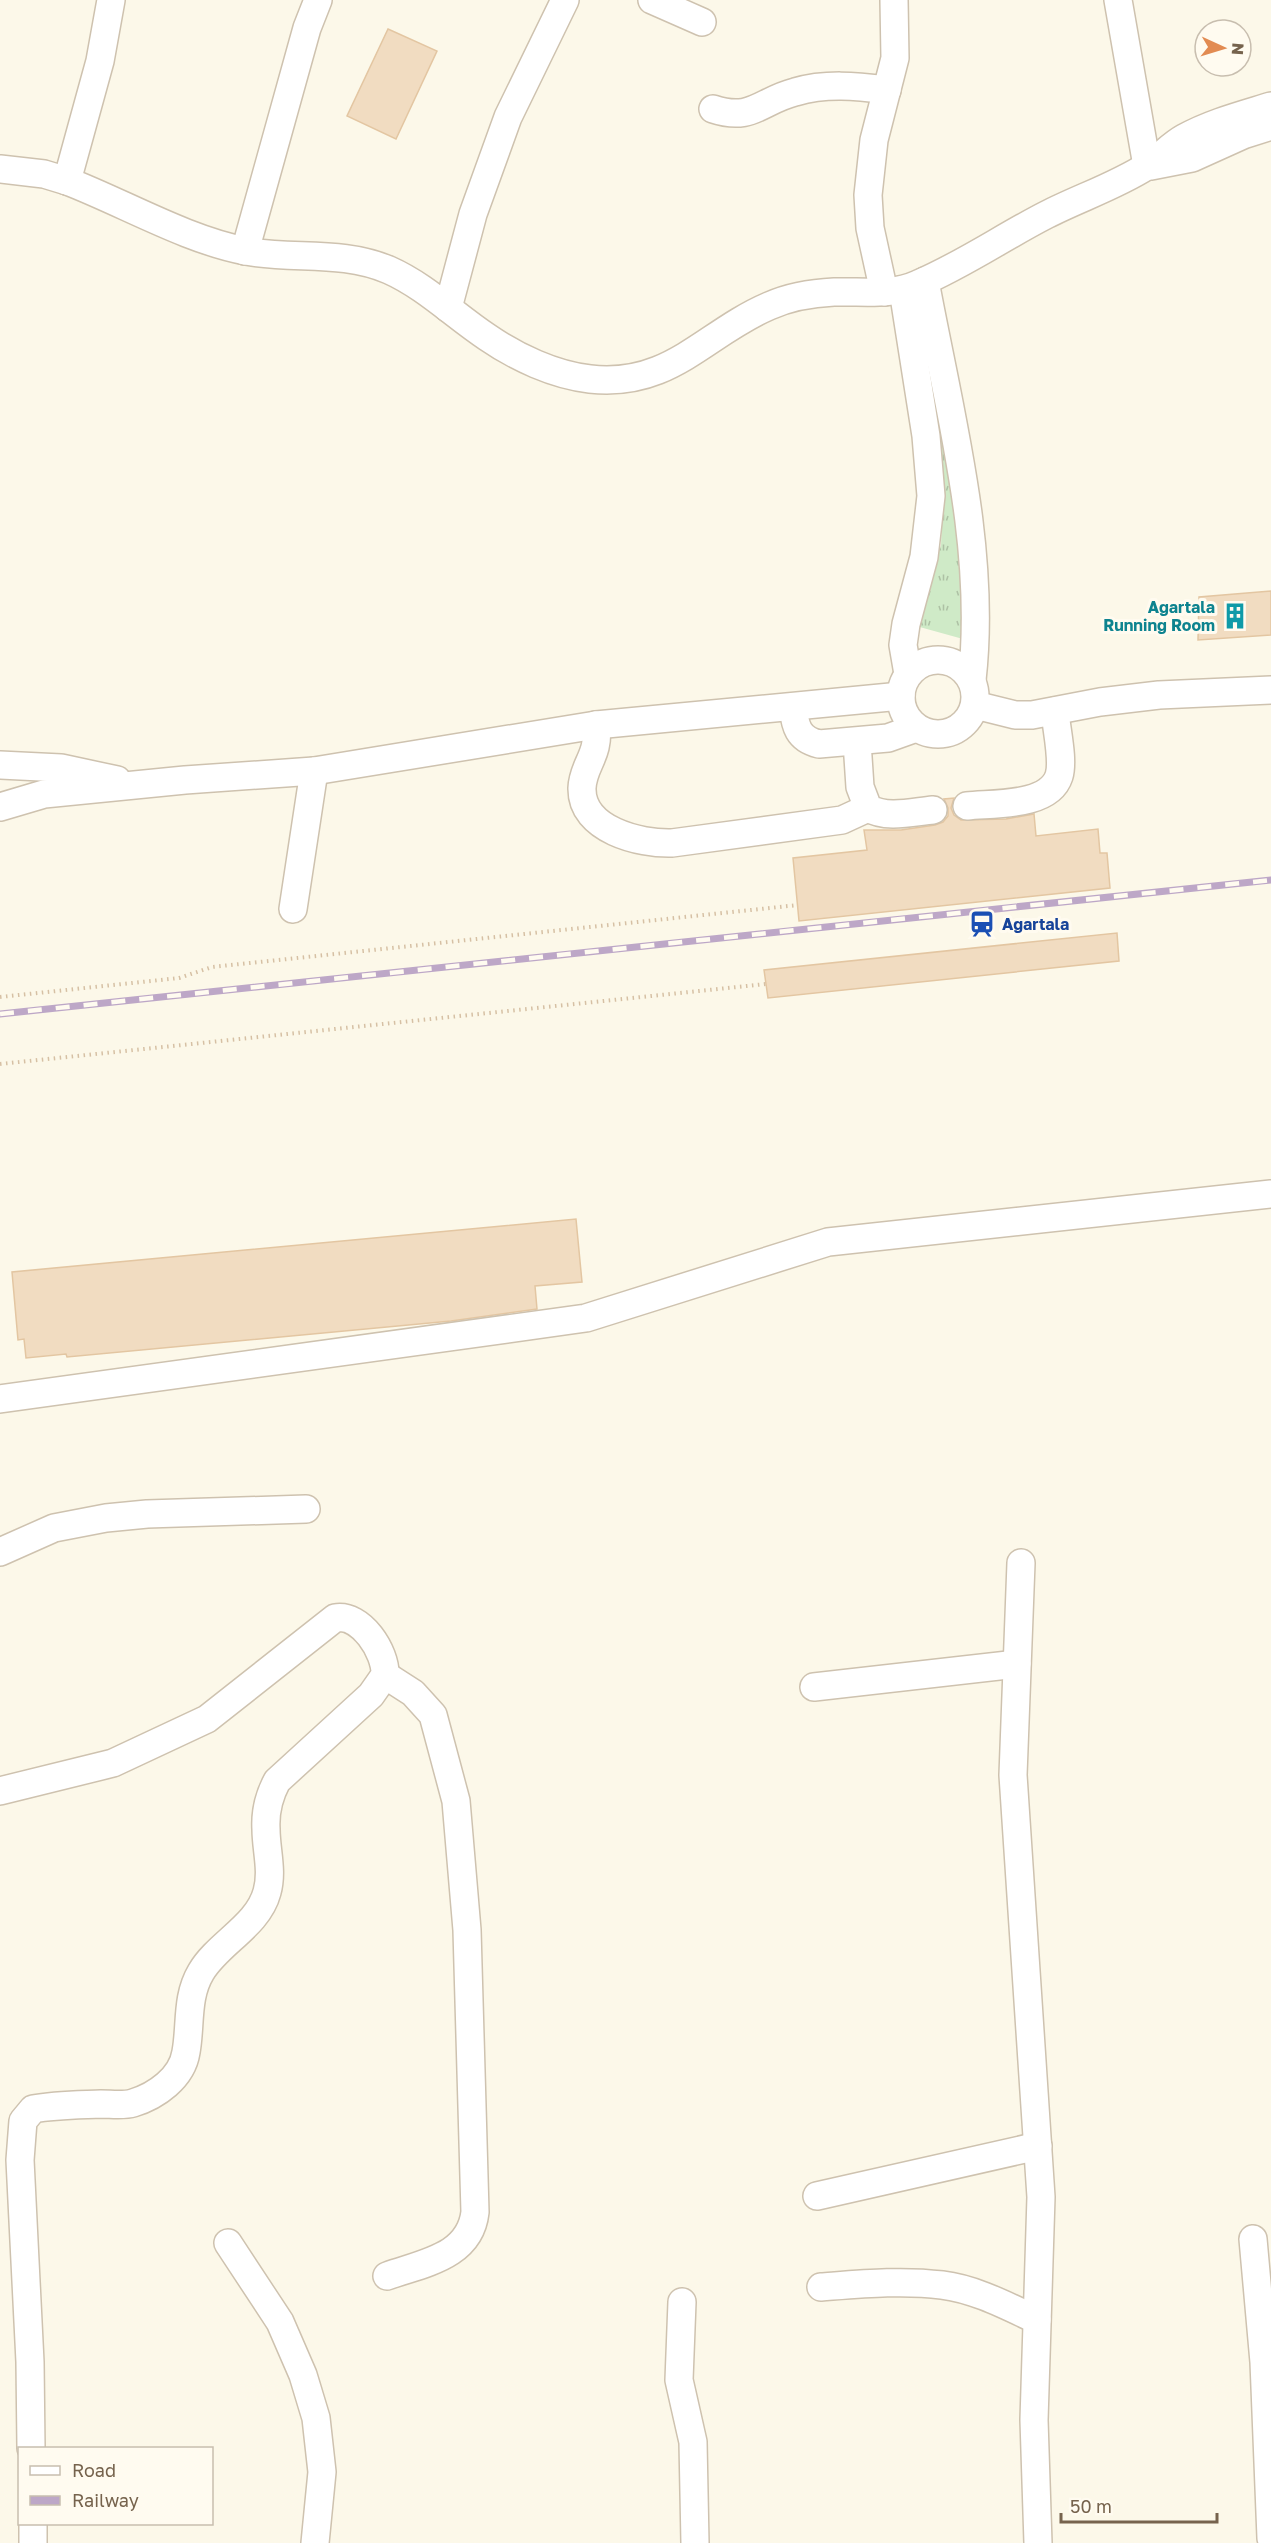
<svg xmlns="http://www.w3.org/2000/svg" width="1271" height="2543" viewBox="0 0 1271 2543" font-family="'Golos Text',sans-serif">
  <defs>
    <pattern id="grass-tufts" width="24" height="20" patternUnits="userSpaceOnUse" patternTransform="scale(1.5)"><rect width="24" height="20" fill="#cfeac7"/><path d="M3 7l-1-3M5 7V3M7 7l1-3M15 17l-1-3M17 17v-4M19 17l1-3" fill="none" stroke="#adc1a4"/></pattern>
  </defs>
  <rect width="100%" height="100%" fill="#fcf8e9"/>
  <!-- grass -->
  <polygon fill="url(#grass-tufts)" points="915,305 949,462 959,551 963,639 916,626 941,545 943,505"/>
  <!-- building -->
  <g fill="#f1dcc1" stroke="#e3c6a2" stroke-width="1.5">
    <polygon points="388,29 437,51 396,139 347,116"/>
    <polygon points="1271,591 1271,635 1198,640 1199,597"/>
    <polygon points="954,798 951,808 954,815 961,820 1006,819 1034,814 1036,836 1098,829 1100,853 1107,853 1110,888 799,921 793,858 867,850 864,830 901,830 935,825 943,822 948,816 948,808 944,799"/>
    <polygon points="1117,933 1119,961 768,998 764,970"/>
    <polygon points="576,1219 582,1282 535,1286 537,1309 451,1321 67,1357 66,1354 26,1358 24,1339 18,1340 12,1272"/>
  </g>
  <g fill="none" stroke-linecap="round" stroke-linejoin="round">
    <!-- minor casing -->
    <g stroke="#cec2af" stroke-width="30">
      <g id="minor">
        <polyline points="652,0 702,22"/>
        <polyline points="1118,0 1147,166"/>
        <path d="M713,109C752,122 760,101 795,92C826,83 856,86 887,90"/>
        <polyline points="1151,166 1192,158 1243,135 1271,126"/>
        <path d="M0,169L44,174L67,181C124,203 187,240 246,251C294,260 342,250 389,270C425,286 454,315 487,337C516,357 554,375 590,379C670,388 704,334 769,306C789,297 812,293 834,292C862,291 892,296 918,284C963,265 1003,237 1046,215C1079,198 1116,186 1147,166C1160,158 1171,145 1184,138C1211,123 1242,115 1271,106"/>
        <polyline points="67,181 100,61 111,0"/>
        <polyline points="245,251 307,28 318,0"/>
        <path d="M925,281C949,411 987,548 972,680"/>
        <polyline points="903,290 926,436 931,496 924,557 906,624 903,645 908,674"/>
        <polyline points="884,292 870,228 868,195 874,140 895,58 894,0"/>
        <polyline points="448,308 473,214 508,117 565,0"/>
        <circle cx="938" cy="697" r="37"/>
        <polyline points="975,705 1015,715 1032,715 1100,702 1159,695 1271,690"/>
        <path d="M793,707C795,726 798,739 819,744L888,738L916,728"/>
        <path d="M596,725C600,756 583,764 582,788C581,830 640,844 672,843L842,820L868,808"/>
        <path d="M857,742L860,787L868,808C887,819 912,812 933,810"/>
        <polyline points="0,765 61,768 117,780"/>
        <path d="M967,806C993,803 1049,807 1059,776C1064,760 1056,728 1055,711"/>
        <polyline points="0,807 44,794 185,780 314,771 596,725 901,696"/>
        <polyline points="293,909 314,771"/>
        <polyline points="0,1399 586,1318 828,1242 1271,1194"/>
        <polyline points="0,1552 54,1528 106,1518 147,1514 306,1509"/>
        <polyline points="1021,1563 1013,1775 1041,2197 1034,2420 1038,2543"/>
        <path d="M385,1675L413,1693L433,1715L456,1801L467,1930L475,2212C470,2257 423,2263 387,2276"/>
        <polyline points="814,1687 1017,1664"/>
        <path d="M0,1791L113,1763L207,1719L335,1618C361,1613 386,1652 385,1675L371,1695L277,1781C269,1796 265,1812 266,1829C266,1850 273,1871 267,1892C258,1926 218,1943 201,1972C186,1997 191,2025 186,2052C182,2078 156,2096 133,2103C123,2106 111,2104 101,2104C78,2105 55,2105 33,2109L23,2121L20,2160L30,2362L31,2448"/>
        <polyline points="817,2196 1038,2146"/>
        <polyline points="1253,2239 1264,2362 1271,2538"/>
        <polyline points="228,2243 280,2322 303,2375 316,2418 322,2472 315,2543"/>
        <path d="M821,2287C861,2284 902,2280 942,2285C975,2289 1007,2306 1037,2320"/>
        <polyline points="682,2302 679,2380 693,2442 695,2543"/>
        <polyline points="33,2524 33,2543"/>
      </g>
    </g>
    <!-- path -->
    <g stroke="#d6c0a4" stroke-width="4" stroke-dasharray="1.5 4.5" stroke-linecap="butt">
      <polyline points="0,997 179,978 212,967 798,905"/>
      <polyline points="0,1064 766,984"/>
    </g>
    <!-- minor -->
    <use href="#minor" stroke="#fff" stroke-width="27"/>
    <!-- rail casing -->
    <g stroke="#bda7c7" stroke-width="7">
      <polyline id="rail" points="0,1014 1271,880"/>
    </g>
    <!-- rail -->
    <use href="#rail" stroke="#fffbf0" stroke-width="4.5" stroke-dasharray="14" stroke-linecap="butt"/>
  </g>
  <!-- icons -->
  <defs>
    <g id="building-bare" transform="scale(2.07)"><path d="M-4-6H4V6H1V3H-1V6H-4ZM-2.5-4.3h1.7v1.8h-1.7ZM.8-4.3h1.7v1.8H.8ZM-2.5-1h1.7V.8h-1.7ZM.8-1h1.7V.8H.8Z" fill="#0f9aa8" stroke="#fffbf0" stroke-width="2.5" paint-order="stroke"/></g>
    <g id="station-bare" transform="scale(2.07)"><path d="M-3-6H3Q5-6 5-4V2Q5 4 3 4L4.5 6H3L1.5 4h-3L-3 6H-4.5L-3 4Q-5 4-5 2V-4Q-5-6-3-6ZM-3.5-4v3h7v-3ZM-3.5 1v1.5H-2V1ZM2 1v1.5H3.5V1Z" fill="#1a4fb4" stroke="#fffbf0" stroke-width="2.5" paint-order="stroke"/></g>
  </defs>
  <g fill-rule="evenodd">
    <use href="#building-bare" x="1235" y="616"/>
    <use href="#station-bare" x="982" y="924"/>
  </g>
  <g text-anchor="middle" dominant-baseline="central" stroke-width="6" stroke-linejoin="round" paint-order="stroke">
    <!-- culture labels -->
    <g font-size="16" font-weight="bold" fill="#0d838f" stroke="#fffbf0" text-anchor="end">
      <text x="1215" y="607">Agartala<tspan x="1215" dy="18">Running Room</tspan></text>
    </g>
    <!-- transit labels -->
    <g font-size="16" font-weight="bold" fill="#164399" stroke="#fffbf0" text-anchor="start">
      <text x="1002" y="924">Agartala</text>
    </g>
  </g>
  <!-- legend -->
  <rect x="18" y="2447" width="195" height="78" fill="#fffbf0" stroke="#c8beaf" stroke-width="1.5"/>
  <rect x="30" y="2466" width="30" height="9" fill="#ffffff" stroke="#c8beaf" stroke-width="1.5"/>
  <text x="72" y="2477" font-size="18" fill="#76634d">Road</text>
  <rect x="30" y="2496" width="30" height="9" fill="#bda7c7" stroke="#c8beaf" stroke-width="1.5"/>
  <text x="72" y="2507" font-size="18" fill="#76634d">Railway</text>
  <!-- north arrow -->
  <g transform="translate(1223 48) rotate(94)"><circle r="28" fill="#fffbf0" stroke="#c8beaf" stroke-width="1.5"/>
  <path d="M0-4.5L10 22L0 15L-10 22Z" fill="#e28b52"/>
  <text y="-9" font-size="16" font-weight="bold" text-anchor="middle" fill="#76634d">N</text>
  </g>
  <!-- scale -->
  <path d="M1061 2513v9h156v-9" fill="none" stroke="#76634d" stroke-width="3"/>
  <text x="1070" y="2513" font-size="18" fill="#76634d" stroke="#fffbf0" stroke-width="4.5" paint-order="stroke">50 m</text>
</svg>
